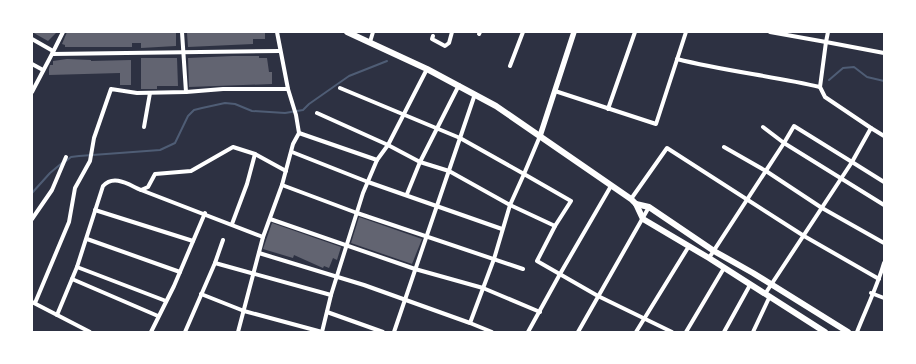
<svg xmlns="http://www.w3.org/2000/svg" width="916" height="364" viewBox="0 0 916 364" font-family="'Archivo Narrow',sans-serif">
  <rect width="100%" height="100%" fill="#2d3142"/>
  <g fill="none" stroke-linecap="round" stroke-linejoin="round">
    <!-- stream -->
    <g stroke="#4f5d75" stroke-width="2">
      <polyline points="829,80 843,68 854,67 867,77 884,81"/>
      <polyline points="66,161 71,157 79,156 160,150 175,143 188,116 194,110 202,108 225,103 235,104 252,111 285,113 303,110 309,104 349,76 387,61"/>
      <polyline points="32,193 50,173 62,163"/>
    </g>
  </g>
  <!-- building -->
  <g fill="#626471">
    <polygon points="32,32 57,32 48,41"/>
    <polygon points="67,32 176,32 176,46 141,48 141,43 132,43 132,47 65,47 65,45 62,44"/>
    <polygon points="194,32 265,32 265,39 253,39 253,44 188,47 187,33"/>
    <polygon points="233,56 259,56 259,58 267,58 269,72 272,72 272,84 189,87 188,58"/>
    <polygon points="141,58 177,58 178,86 157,86 157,89 141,89"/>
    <polygon points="67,59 91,60 91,61 131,60 131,85 120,85 120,73 49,75 49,69 50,65 53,65 53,61"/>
    <polygon points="359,217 422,239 412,264 351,243"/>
    <polygon points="272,223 341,247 337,260 333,258 329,268 324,266 323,268 294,255 293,258 263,249"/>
  </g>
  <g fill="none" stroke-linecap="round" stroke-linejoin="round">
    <!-- minor -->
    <g stroke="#fff" stroke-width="4">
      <polyline points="63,32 52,54 280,51"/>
      <polyline points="770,32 826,42 820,87 825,97 871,128"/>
      <polyline points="828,32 826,42 884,53"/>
      <polyline points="479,34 480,32"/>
      <polyline points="433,36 432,39 445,46 449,43 452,32"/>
      <polyline points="32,39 53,51"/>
      <polyline points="370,42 373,32"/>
      <path d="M677,59C724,71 773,76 820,87"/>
      <polyline points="32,64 43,70"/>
      <polyline points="510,66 523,32"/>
      <polyline points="555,91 656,124 686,32"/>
      <polyline points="32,92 52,54"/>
      <polyline points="186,92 223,89 288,89"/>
      <polyline points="608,109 635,32"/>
      <polyline points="317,113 388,145 420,162 449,171 510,205 524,174 460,138 340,88"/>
      <polyline points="144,127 150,93"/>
      <polyline points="763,127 784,143 794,126 852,162 871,128 884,136"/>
      <polyline points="299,133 377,160"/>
      <polyline points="724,147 766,171 822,208 884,243"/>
      <polyline points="292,152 368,182 502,229"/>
      <polyline points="282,185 357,213 523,269"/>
      <polyline points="407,194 420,162 459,85"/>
      <polyline points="631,199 667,148 804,236 879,279"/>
      <polyline points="95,210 193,241"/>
      <polyline points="32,219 52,190 66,157"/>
      <polyline points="270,219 415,269 483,288 540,312"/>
      <polyline points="232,224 247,184 255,154"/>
      <polyline points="555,226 537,261 598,296 672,332"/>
      <polyline points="263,237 141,190 148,187 155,174 191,171 233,147 255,154 286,171"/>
      <polyline points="87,239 180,272"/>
      <polyline points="259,253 364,285 470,323 494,259 510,205 555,226 571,201 524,174 540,136"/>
      <polyline points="709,258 784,143 884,205"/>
      <polyline points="215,263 223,240"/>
      <polyline points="77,267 166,301"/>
      <polyline points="72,279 158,316"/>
      <polyline points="871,293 884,298"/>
      <polyline points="201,294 244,311 322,332"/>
      <polyline points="765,294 852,162 884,182"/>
      <polyline points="32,302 90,332"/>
      <polyline points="35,303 69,222 75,188 90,161 94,138 111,89 137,93 186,92 182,32"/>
      <polyline points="327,312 383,332"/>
      <path d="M57,315L77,267L103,186C114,174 129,185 141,190"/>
      <polyline points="470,323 492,332"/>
      <polyline points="151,332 174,286 205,213"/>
      <polyline points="185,332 215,263 331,295"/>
      <polyline points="238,332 263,237 282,185 293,144 299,133 296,115 288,89 277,32"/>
      <polyline points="322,332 331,295 363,193 377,160 388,145 427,69"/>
      <polyline points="394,332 475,94"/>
      <polyline points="528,332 560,274 611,186"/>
      <polyline points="578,332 649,207"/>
      <polyline points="636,332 689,246"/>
      <polyline points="686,332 724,268"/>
      <polyline points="724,332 750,285"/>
      <polyline points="753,332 769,298"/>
      <path d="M857,332C866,309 877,287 884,263"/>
    </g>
    <!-- tertiary -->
    <polyline stroke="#fff" stroke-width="5.5" points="540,136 574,32"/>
    <!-- secondary -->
    <g stroke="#fff" stroke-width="6">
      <polyline points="347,32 427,69 496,106 631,199 636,204 643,219 709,258 825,332"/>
      <polyline points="636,204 649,207 714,251 753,273 848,332"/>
    </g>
  </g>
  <!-- border -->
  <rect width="916" height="364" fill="none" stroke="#ffffff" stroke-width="66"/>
</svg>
